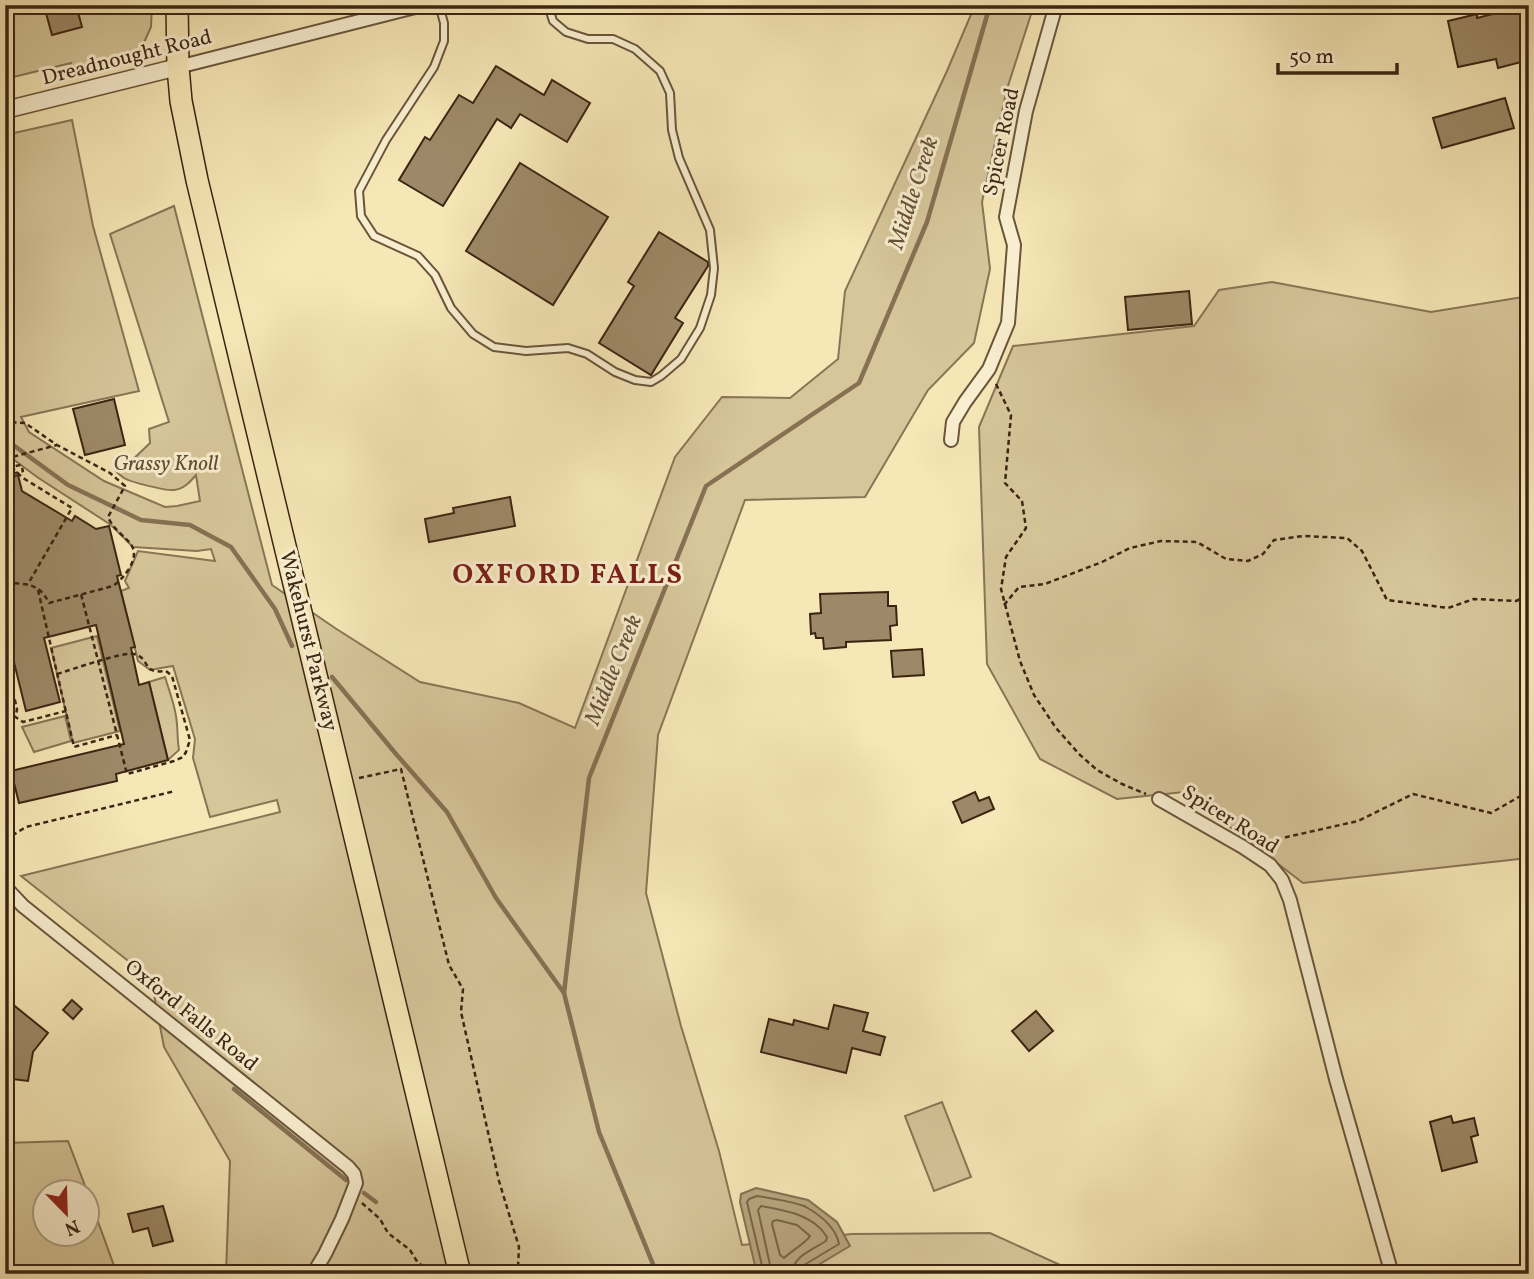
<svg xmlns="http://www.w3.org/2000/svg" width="1534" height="1279" viewBox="0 0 1534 1279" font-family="Vollkorn,serif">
  <rect width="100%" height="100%" fill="#f6e7b6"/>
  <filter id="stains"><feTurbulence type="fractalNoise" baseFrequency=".00286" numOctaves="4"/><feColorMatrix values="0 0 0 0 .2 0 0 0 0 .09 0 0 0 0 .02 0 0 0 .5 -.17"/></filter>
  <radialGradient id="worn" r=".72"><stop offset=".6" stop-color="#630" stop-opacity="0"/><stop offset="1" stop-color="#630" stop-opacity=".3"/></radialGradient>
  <!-- green -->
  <g fill="#d6c69a" stroke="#897556" stroke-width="2">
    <polygon points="5,5 152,5 151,27 138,56 107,70 69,67 71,63 5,79"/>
    <path d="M975,5H1034L1007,89L982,202L990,269L974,343L928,390L865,497L745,500L658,735L646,893L681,1026L719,1151L742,1245L852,1234L990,1233L1080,1274H226L230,1161L164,1047L151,979L21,876L280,812L277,800L210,817L193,758L195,739L173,666L150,670L138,661L121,591L129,588L125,581L138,551L215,561L211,549L197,551L133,547L111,525L37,477L5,453V135L72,120L93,226L139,391L21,417L29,432L104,481L165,507L177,506L200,501L196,475C190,482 184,489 174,490C166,491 130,482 124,478C120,475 118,474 115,470L125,467L150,443L149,429L169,422L110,234L174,206L272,585L335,628L420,682L519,703L575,728L675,457L722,397L790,398L838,359L845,291L947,71Z"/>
    <polygon points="1272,282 1431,312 1529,296 1529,858 1303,883 1184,792 1117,799 1040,759 987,664 979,427 1013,346 1194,326 1219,290"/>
    <polygon points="97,636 120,731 73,743 51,648"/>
    <path d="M165,677C169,690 174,703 176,716C178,727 177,738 179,750L168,760L149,682Z"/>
    <polygon points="65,716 71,741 34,752 22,727"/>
    <polygon points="942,1102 971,1177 934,1191 905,1116"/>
    <polygon points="68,1141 87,1191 46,1192 46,1234 88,1234 88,1194 117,1274 5,1274 5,1143"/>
  </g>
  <!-- water -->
  <polygon fill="#b7a57e" stroke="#867153" stroke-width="2" points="756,1188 808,1200 837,1222 850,1246 803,1274 757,1274 740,1202 741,1194"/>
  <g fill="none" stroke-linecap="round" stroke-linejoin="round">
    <!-- shore -->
    <g stroke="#7a6448" stroke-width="2">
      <path d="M777,1220L797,1225L810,1236C806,1243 791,1251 784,1258L780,1255L772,1224L773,1221Z"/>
      <path d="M764,1274L747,1202L749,1199L757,1196C769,1198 795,1202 806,1207C820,1215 836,1228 839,1244L804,1265L801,1269V1274"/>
      <path d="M772,1274L758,1210L761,1206C785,1210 814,1215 827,1237L826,1241C812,1250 793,1256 792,1274"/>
    </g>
    <!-- stream -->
    <g stroke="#867153" stroke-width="4.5">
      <polyline points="5,439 68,485 141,520 190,525 231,547 275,609 292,646"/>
      <polyline points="332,677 396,754 447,812 496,898 564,993"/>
      <polyline points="234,1089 346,1180"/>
      <polyline points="364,1193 376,1202"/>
      <polyline points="657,1274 599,1132 564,993 589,778 706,486 859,383 927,222 990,5"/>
    </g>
  </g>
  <!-- building -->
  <g fill="#9d8967" stroke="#3c2412" stroke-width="2">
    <polygon points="76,5 82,27 52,35 46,13"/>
    <polygon points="1529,5 1529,60 1498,68 1496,59 1458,67 1448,21 1477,14 1477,18"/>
    <polygon points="496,66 544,95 552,80 590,103 567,142 520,114 511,128 497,119 443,206 399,180 425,137 430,140 459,95 473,103"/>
    <polygon points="1505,98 1514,128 1442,148 1433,118"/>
    <polygon points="520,163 608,217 553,305 466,251"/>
    <polygon points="659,232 708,262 708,266 675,318 683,323 651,375 599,343 634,286 628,282"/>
    <polygon points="1189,291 1192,324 1128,330 1125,297"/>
    <polygon points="114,399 125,445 85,455 73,409"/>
    <polygon points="18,475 22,491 72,521 75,516 96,529 109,526 121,575 117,576 135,647 131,648 139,685 149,682 168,760 116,774 117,781 19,803 11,771 124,744 96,625 44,638 60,702 26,711 13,658 8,660 5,649 5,645 10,644 5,626 5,479"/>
    <polygon points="510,497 515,526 429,542 425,519 454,513 453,508"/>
    <polygon points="888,592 888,606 896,606 897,625 890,626 891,640 846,642 846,647 824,649 823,638 816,638 815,633 811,634 810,614 821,613 820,594"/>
    <polygon points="922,649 924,675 893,677 891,651"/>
    <polygon points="975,792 979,801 989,797 994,809 962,823 953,802"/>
    <polygon points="5,998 48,1033 33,1052 28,1081 5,1078 5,1067 9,1047 5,1044"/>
    <polygon points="72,1000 82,1009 73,1019 63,1010"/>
    <polygon points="834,1005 868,1013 863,1031 885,1037 880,1055 852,1048 846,1073 761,1052 769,1019 793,1025 794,1020 828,1029"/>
    <polygon points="1036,1011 1053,1031 1029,1051 1012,1031"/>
    <polygon points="1451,1116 1453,1123 1474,1118 1478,1135 1471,1137 1477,1162 1442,1171 1430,1122"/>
    <polygon points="163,1206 173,1241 153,1246 148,1228 133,1232 128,1214"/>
  </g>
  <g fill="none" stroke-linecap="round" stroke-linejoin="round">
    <!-- service casing -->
    <g stroke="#6a553b" stroke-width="10">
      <polyline id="service" points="439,5 444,23 444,41 434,67 386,140 359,191 361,216 374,236 418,256 435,275 451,308 473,334 494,347 526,351 568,348 587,354 615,372 635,380 651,382 661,376 681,359 700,328 711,295 714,268 710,230 679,158 672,130 670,93 660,71 635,49 613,39 588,39 566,32 553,21 548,5"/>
    </g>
    <!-- minor casing -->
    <g stroke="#6a553b" stroke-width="16">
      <g id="minor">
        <polyline points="178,67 423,5"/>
        <polyline points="951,440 953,422 965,402 989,369 1008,323 1014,245 1006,217 1026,111 1056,5"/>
        <polyline points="1159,799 1243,847 1270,865 1282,880 1290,900 1336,1079 1392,1274"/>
        <polyline points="5,887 23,906 348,1167 354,1174 356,1183 342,1219 325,1254 313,1274"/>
      </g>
    </g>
    <!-- tertiary casing -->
    <g stroke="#6a553b" stroke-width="19">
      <polyline id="tertiary" points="5,110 178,67"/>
    </g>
    <!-- primary casing -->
    <g stroke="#3c2412" stroke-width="24">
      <polyline id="primary" points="177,5 178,67 181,101 197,180 460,1274"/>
    </g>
    <!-- path -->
    <g stroke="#3c2412" stroke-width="2.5" stroke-dasharray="5 3.5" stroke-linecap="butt">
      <polyline points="996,384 1011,415 1005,483 1022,501 1026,528 1006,557 1001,589 1020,661 1034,695 1056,728 1079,754 1097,770 1122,784 1146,794"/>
      <path d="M5,418L8,422L25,423L57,445L110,473L125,486L108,517C118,540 145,541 129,569C124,576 120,581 113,586L49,603C39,582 25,584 5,583"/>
      <polyline points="5,459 57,445"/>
      <polyline points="5,461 23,478 72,508 28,584"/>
      <polyline points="5,476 23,471 21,465 11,467"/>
      <polyline points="38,590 74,747 117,735"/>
      <polyline points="1004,605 1019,587 1045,584 1102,562 1130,548 1161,541 1197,542 1226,559 1248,561 1263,554 1274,540 1303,536 1347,538 1362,551 1387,600 1448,608 1474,599 1516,601 1529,595"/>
      <polyline points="5,658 17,709 16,715 5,719"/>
      <path d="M57,674C71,670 124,651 134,654C152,659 140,674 166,671L172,676L190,740L186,752L183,757L174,761L127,774L81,594"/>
      <polyline points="14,716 23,722 66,711"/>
      <polyline points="359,778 401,769 449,965 463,989 461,1012 499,1181 519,1247 518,1267 516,1274"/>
      <polyline points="5,840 26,827 175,791"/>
      <polyline points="1260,843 1358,821 1413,794 1491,813 1529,791"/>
      <polyline points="362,1203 380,1219 388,1233 410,1250 418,1263 437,1274"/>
    </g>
    <!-- service -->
    <use href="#service" stroke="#f9efd0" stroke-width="6"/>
    <!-- minor -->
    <use href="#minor" stroke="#f9efd0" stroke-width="12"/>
    <!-- tertiary -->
    <use href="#tertiary" stroke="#f9efd0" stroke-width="16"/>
    <!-- primary -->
    <use href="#primary" stroke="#f6e7b6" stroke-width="21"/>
  </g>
  <g text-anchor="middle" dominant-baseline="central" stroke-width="6" stroke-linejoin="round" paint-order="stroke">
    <!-- street labels -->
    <g font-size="21" fill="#3c2412" stroke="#f9efd0">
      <text transform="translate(127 58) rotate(-14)">Dreadnought Road</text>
      <text transform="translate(1002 142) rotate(-78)">Spicer Road</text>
      <text transform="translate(308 641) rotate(76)">Wakehurst Parkway</text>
      <text transform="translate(1230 820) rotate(32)">Spicer Road</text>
      <text transform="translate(191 1016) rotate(39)">Oxford Falls Road</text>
    </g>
    <!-- park labels -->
    <g font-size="21" font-style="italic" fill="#624c34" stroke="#f9efd0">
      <text x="166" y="464">Grassy Knoll</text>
    </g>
    <!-- water labels -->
    <g font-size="23" font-style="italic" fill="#675138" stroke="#f9efd0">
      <text transform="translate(914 193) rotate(-72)">Middle Creek</text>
      <text transform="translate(614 670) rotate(-68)">Middle Creek</text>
    </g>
    <!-- district labels -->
    <g font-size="28" font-weight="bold" letter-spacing="2" fill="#7a1f14" stroke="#f9efd0">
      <text x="568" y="575">OXFORD FALLS</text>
    </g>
  </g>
  <!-- margin -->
  <rect width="1534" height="1279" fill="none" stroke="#f6e7b6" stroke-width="28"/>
  <rect x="7" y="7" width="1520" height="1265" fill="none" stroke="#3c2412" stroke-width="3.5"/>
  <rect x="14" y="14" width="1506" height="1251" fill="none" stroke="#3c2412" stroke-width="2"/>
  <!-- north arrow -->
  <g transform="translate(66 1213) rotate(157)"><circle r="33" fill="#f9efd0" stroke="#ad9e84" stroke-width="2"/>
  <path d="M0-5L12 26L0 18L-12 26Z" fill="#8f2418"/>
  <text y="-10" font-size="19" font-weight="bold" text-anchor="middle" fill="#3c2412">N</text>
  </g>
  <!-- scale -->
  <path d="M1278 63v10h119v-10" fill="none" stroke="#3c2412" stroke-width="3.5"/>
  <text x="1289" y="63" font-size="21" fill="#3c2412" stroke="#f9efd0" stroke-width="5" paint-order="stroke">50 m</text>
  <rect width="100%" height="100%" filter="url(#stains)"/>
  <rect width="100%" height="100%" fill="url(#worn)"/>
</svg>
